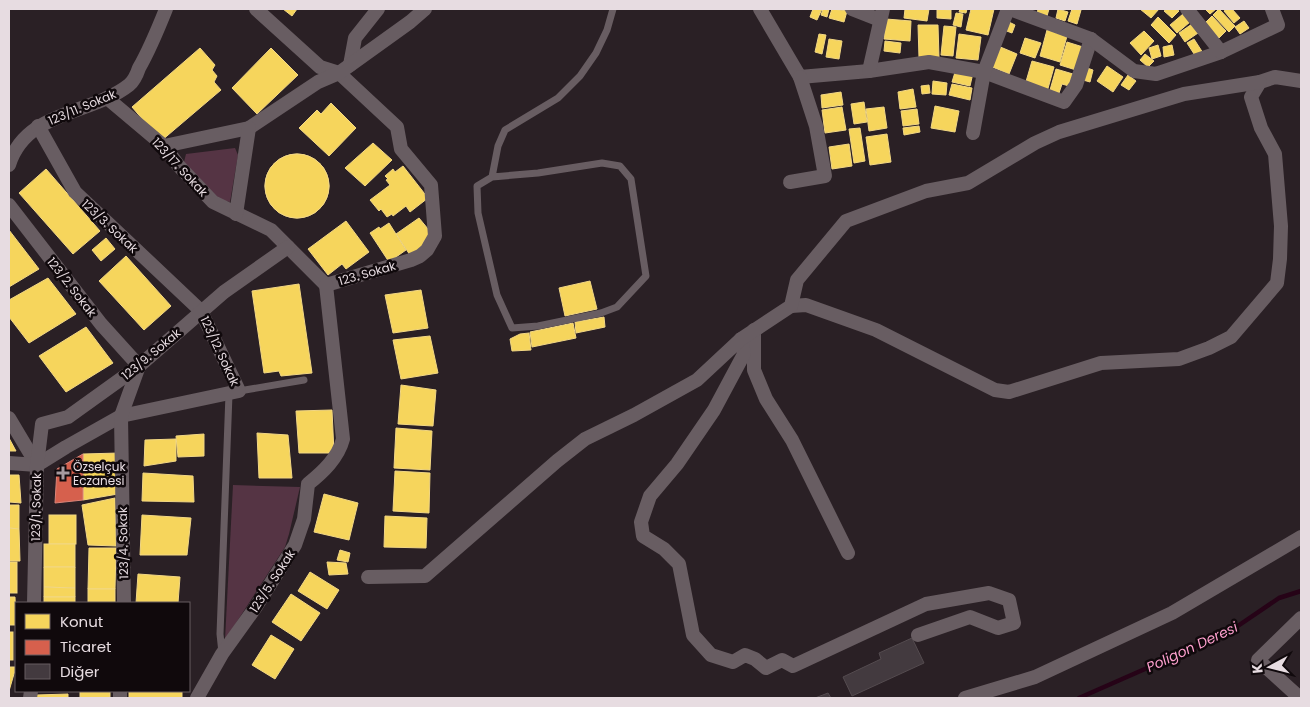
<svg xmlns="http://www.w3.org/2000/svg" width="1310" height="707" viewBox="0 0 1310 707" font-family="Poppins,sans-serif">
  <rect width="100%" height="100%" fill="#2a2025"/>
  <!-- green -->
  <g fill="#553444">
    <polygon points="235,148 238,155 230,202 220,200 184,162 186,154"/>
    <polygon points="233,485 300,487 289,534 285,547 225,640"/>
  </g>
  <!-- homes -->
  <g fill="#f6d55c" stroke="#f2d784">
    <polygon points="283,9 297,9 292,16"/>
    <polygon points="813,9 822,9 817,20 810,17"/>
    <polygon points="823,9 829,9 827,17 821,15"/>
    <polygon points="832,9 847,11 844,22 829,18"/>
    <polygon points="905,9 929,9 927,21 904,18"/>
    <polygon points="937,9 951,10 951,19 937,18"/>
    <polygon points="960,9 967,9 966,13 959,12"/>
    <polygon points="971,9 994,9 988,35 966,30"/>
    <polygon points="1038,9 1049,9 1047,16 1037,14"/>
    <polygon points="1058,9 1068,12 1065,21 1056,18"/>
    <polygon points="1072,9 1081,10 1077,24 1068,21"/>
    <polygon points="1140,9 1159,9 1151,18"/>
    <polygon points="1167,9 1176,9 1179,11 1172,18 1164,11"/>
    <polygon points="1205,9 1216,9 1210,14"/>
    <polygon points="1219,9 1235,26 1229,32 1213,15"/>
    <polygon points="1227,9 1232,9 1240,18 1234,23 1224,11"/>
    <polygon points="956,13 963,14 961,27 953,25"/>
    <polygon points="1183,14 1190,22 1177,33 1170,25"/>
    <polygon points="1212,16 1226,31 1219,38 1205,23"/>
    <polygon points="1158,17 1176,35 1169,43 1151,25"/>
    <polygon points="886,19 911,21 910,41 884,39"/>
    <polygon points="1007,21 1015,25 1012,33 1004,30"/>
    <polygon points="1244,21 1249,28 1240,34 1235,27"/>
    <polygon points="1192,24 1198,33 1185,42 1179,33"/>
    <polygon points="918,25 938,25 939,58 919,58"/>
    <polygon points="944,26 956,27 953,56 941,55"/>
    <polygon points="1047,30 1067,36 1060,62 1040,56"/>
    <polygon points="1144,31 1154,41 1141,55 1130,43"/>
    <polygon points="819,34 826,35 822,54 815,52"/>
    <polygon points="959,34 981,37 978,60 956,58"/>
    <polygon points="1025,38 1041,43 1035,58 1020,53"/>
    <polygon points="829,39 842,41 839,59 826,57"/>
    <polygon points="1194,39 1203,53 1196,57 1187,43"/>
    <polygon points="885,41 901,43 900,53 884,51"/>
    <polygon points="1067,42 1083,47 1076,70 1060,65"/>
    <polygon points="1158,45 1161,56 1152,59 1149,48"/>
    <polygon points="1172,45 1174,55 1164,57 1163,47"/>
    <polygon points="998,46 1017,54 1009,74 990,66"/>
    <polygon points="200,48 215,65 212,70 217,76 214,82 221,90 161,141 132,107"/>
    <polygon points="271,48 298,75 257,114 232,88"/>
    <polygon points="1145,54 1154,61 1148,67 1140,60"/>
    <polygon points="1032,61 1054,67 1047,92 1025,85"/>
    <polygon points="1107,66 1123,77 1113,92 1097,81"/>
    <polygon points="1087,68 1093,70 1090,82 1083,80"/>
    <polygon points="956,69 973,73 970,86 952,82"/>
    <polygon points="1056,69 1073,74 1069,86 1062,84 1059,93 1050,90"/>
    <polygon points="1128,75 1136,81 1129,90 1121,85"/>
    <polygon points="933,81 947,83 946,95 932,94"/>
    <polygon points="952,84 972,88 970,100 949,95"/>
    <polygon points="929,85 930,93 922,94 921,86"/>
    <polygon points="913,89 916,107 900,109 898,92"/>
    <polygon points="841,92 843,105 822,108 821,95"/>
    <polygon points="864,102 867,122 854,124 851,104"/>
    <polygon points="331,103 356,128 329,156 299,128 317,110 321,114"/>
    <polygon points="935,106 959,111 955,132 931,128"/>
    <polygon points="842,107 846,130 825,133 822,110"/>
    <polygon points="884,107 887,128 869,131 866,109"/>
    <polygon points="917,109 919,124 903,126 901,111"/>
    <polygon points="919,126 920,132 904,135 903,128"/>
    <polygon points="860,128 865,161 854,163 849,129"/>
    <polygon points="887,134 891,162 870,165 866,137"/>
    <polygon points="373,143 392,160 365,186 345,168"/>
    <polygon points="849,144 852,166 832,169 829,147"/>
    <circle cx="297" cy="186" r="32"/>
    <circle cx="297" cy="186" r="32"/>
    <polygon points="403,166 428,198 410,212 406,206 393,216 392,214 387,217 381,209 379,211 370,200 390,185 386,180 388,179 385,176 393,169 395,172"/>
    <polygon points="46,169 100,231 73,254 19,193"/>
    <polygon points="419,218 433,235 423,242 425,245 410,255 396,234"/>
    <polygon points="346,221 369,252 346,269 342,264 328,275 308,249"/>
    <polygon points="389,223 406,250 389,262 370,233 379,227 380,229"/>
    <polygon points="9,230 39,269 9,287"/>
    <polygon points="106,238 115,249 101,261 92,250"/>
    <polygon points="126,256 171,306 144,330 99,281"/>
    <polygon points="48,278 76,314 29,343 9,317 9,300"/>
    <polygon points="590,281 597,309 565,316 559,288"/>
    <polygon points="299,284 312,373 281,376 279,371 264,373 252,291"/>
    <polygon points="421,290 428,328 393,333 385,295"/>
    <polygon points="604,317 605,327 576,333 575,322"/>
    <polygon points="573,323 576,338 532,347 530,332"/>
    <polygon points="86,327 113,363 66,392 39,356"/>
    <polygon points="529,333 531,350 512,351 510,339 520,334"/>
    <polygon points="430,336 438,373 401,379 393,340"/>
    <polygon points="401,385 436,390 433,426 398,424"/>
    <polygon points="332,410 334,453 299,453 296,411"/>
    <polygon points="396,428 432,431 430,470 394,468"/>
    <polygon points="257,433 288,435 292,478 259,478"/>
    <polygon points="204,434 204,456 178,457 176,436"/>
    <polygon points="9,438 16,451 9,451"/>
    <polygon points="176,439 176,461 144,466 145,440"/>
    <polygon points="119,453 118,494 83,500 83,454"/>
    <polygon points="395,471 430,473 429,513 393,511"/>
    <polygon points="143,473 193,476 194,502 142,501"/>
    <polygon points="9,475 19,475 21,503 9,502"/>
    <polygon points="324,494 358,503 349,540 314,532"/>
    <polygon points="115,498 116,546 88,545 82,505"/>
    <polygon points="9,505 19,505 19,529 9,528"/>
    <rect x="49" y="515" width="27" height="29"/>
    <polygon points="142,515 191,518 187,555 140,555"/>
    <polygon points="385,516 427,518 426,548 384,547"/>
    <polygon points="9,528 19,529 20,561 9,561"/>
    <rect x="44" y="544" width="31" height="23"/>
    <polygon points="89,548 116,548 115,589 88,589"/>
    <polygon points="340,550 350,553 348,562 337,560"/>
    <rect x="9" y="562" width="8" height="31"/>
    <polygon points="327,562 346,563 348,574 329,575"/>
    <polygon points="44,567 75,567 75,588 44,587"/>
    <polygon points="310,572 339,590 327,609 298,591"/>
    <polygon points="138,574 180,577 178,603 136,603"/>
    <polygon points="44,587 75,588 75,597 44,597"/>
    <rect x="88" y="589" width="27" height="14"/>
    <polygon points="291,594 320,613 301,641 272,622"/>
    <polygon points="9,597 15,597 16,625 9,625"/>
    <rect x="44" y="597" width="31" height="6"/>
    <rect x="9" y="632" width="4" height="28"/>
    <polygon points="271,635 294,649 275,679 252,665"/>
    <polygon points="9,667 16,667 9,691"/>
    <rect x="80" y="691" width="30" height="7"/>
    <rect x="129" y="691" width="53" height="7"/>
    <polygon points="68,694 68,698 36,698 36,695"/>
  </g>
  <!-- shops -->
  <polygon fill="#d6604d" stroke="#db8579" points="83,454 83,500 55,503 57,469"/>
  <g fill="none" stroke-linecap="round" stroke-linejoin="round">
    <!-- stream -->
    <polyline stroke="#260317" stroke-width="4.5" points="1079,698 1229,632 1279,598 1301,591"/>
  </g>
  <!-- building -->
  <g fill="#433a3f" stroke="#544b4f">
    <polygon points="912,638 924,663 852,696 843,677 881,659 879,653"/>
    <polygon points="828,693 831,698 815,698"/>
  </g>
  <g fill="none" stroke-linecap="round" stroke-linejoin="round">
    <!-- lane -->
    <g stroke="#685d62" stroke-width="7">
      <polyline points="492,177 538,173 602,163 620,166 631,179 646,276 617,307 601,313 538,326 512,328 497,295 478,213 477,186 492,177 498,146 505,130 558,98 580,76 596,53 607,30 613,9"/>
      <polyline points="239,391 304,380"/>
      <polyline points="222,653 220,634 229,394"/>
    </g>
    <!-- street -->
    <g stroke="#685d62" stroke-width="14">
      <polyline points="256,9 320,67 339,73 397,127 401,149 431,185 435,236 427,250 420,256 411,260 326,285"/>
      <polyline points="760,9 800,77 869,71 929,62 984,72 1064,102 1076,85 1091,39"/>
      <polyline points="852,9 880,20"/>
      <polyline points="1010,9 1091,39 1134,71 1156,74 1221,52 1278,25 1272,9"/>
      <polyline points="1187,9 1221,52"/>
      <polyline points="350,65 355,38 378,9"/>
      <polyline points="869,71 883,9"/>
      <polyline points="107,98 164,146 178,165 213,202 271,230 326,285"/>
      <polyline points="973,133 984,72 1008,9"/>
      <polyline points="164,146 249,128 318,82 339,73 410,22 425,9"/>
      <path d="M9,165C26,110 91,115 129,85C134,81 137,74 139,68C150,49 158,29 166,9"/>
      <polyline points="790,182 825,176 816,126 800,77"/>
      <polyline points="9,205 101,324 139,366"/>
      <polyline points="236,214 249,128"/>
      <polyline points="791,306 806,305 876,330 995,390 1009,392 1101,363 1179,359 1209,348 1231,337 1277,283 1280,259 1281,226 1275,154 1261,128 1251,97 1260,82 1275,77 1301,81"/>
      <polyline points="754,330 754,370 766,399 792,440 848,553"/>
      <polyline points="741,339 744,354 714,410 677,464 650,496 641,522 643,536 664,549 679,564 693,635 711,655 733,662 745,655 755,659 766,668 782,660 793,666 926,604 989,593 1009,600 1014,623 998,628 970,617 918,635"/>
      <polyline points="9,418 37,465"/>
      <polyline points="9,463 37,465 66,447 121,416 239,391 201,311 75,192 38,126"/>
      <polyline points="368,577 425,576 557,461 585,439 634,415 697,380 741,339 791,306 797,280 846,221 926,191 968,183 1035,143 1059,132 1184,94 1260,82"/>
      <polyline points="34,603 37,465 42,424 68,417 139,366 224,292 288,247"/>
      <polyline points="124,603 121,416 139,366"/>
      <polyline points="30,698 31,691"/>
      <polyline points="120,698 120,691"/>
      <path d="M197,698L222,654L255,608L295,545L304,519L308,484C323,472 338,458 343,439L326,285"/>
      <polyline points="965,698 1035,677 1172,613 1301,537"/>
      <polyline points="1300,698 1258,660 1301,618"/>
    </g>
  </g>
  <!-- markers -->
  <path fill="#a59a9f" stroke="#10090c" stroke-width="2" d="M60.5 465.5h5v5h5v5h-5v5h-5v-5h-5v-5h5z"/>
  <g text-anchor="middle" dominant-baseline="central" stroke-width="5" stroke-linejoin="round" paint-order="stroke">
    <!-- street labels -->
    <g font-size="12" fill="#e7dce1" stroke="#10090c">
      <text transform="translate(82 107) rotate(-23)">123/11. Sokak</text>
      <text transform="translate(180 167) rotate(47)">123/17. Sokak</text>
      <text transform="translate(110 226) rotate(43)">123/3. Sokak</text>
      <text transform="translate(367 273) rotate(-16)">123. Sokak</text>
      <text transform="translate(72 287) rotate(52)">123/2. Sokak</text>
      <text transform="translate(220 351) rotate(65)">123/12. Sokak</text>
      <text transform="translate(151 354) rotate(-40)">123/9. Sokak</text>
      <text transform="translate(36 507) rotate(-89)">123/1. Sokak</text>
      <text transform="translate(123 543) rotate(-91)">123/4. Sokak</text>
      <text transform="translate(272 581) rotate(-57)">123/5. Sokak</text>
    </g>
    <!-- poi labels -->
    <g font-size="12" fill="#e7dce1" stroke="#10090c" text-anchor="start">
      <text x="73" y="466">Özselçuk<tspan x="73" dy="14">Eczanesi</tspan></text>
    </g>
    <!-- water labels -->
    <g font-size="14" font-style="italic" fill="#fd9fcd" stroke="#10090c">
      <text transform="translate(1192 647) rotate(-25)">Poligon Deresi</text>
    </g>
  </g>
  <!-- border -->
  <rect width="1310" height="707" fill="none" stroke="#e7dce1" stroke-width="20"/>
  <!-- legend -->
  <rect x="15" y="602" width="175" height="90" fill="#10090c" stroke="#665d61"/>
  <rect x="25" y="614" width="25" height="15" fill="#f6d55c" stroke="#665d61"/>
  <text x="60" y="627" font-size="15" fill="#e7dce1">Konut</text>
  <rect x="25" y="640" width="25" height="15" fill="#d6604d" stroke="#665d61"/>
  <text x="60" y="652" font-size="15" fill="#e7dce1">Ticaret</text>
  <rect x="25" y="664" width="25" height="15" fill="#433a3f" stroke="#665d61"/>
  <text x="60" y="677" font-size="15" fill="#e7dce1">Diğer</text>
  <!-- north arrow -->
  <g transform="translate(1270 667) rotate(263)" stroke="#10090c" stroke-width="4" paint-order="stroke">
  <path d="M0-4L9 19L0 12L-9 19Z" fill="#e7dce1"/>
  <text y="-8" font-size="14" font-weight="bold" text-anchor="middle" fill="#e7dce1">K</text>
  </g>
</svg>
